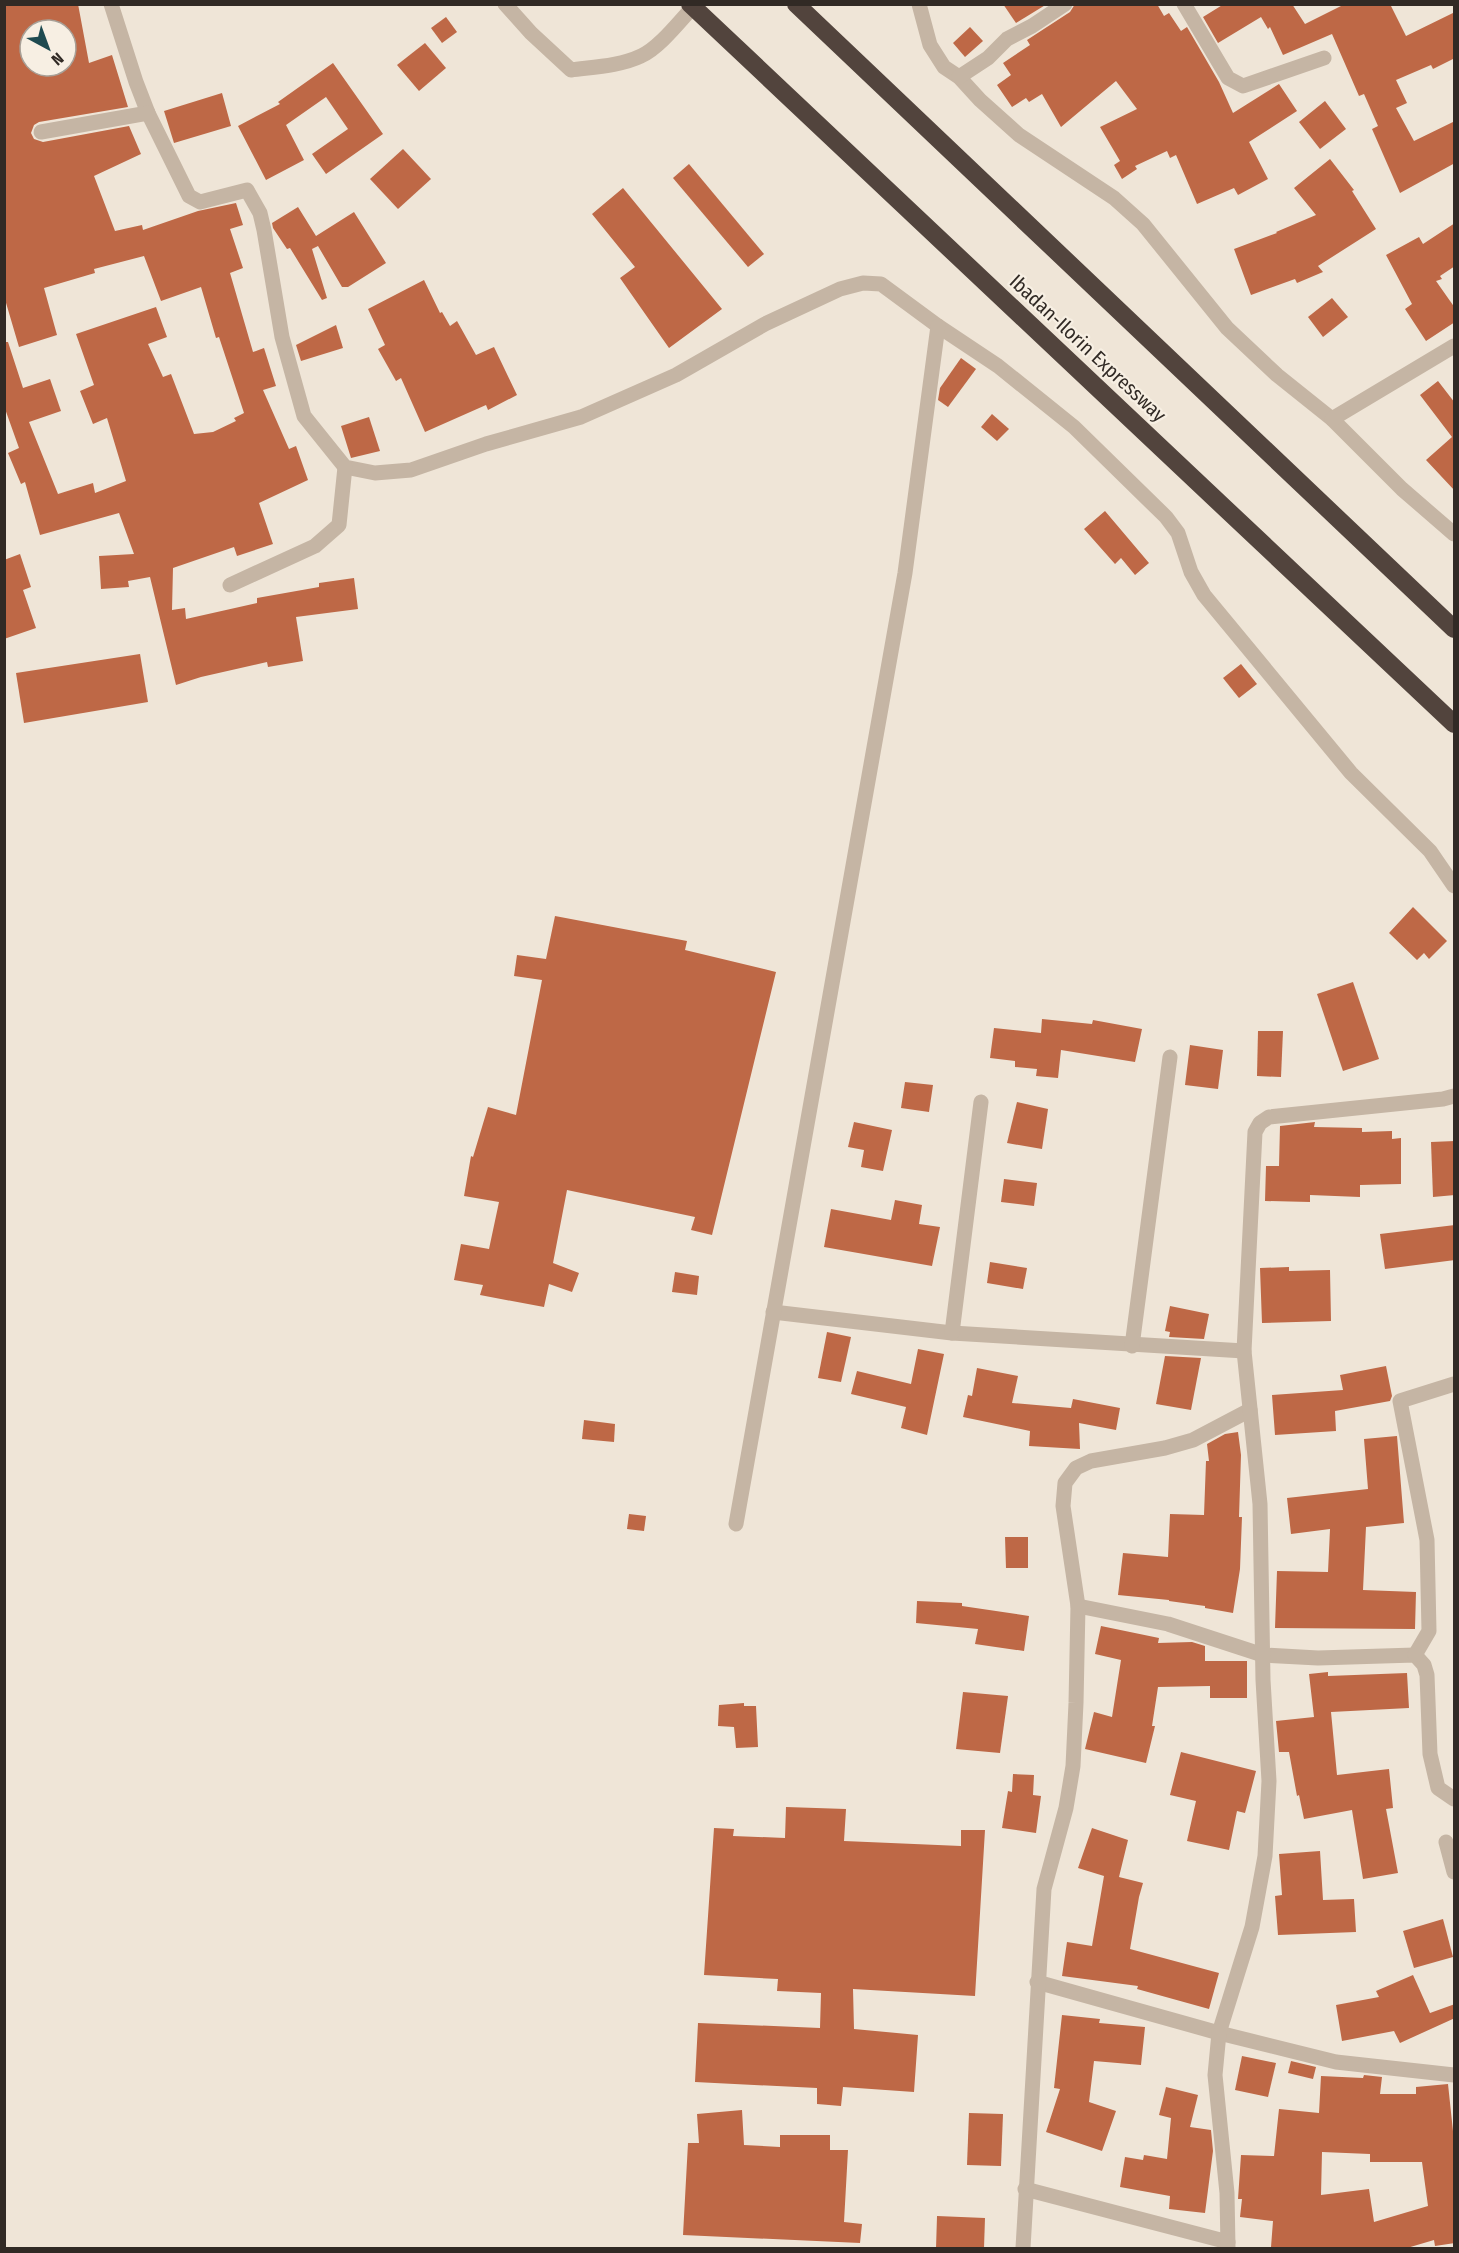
<svg xmlns="http://www.w3.org/2000/svg" width="1459" height="2253" viewBox="0 0 1459 2253" font-family="'Fira Sans Condensed',sans-serif">
  <rect width="100%" height="100%" fill="#efe5d7"/>
  <!-- building -->
  <g fill="#be6846" fill-rule="evenodd">
    <path d="M4,4H78L89,63L112,55L128,107L39,122L34,125L31,133L34,139L43,142L129,126L141,154L94,176L115,231L142,225L143,230L198,211L236,203L243,225L230,229L243,268L230,273L253,352L264,348L276,386L263,390L289,449L296,446L308,480L259,503L273,544L237,556L234,547L173,568L172,610L185,608L186,619L257,603V598L319,587V583L354,578L358,609L296,617L303,661L268,667L267,662L201,677L176,685L150,577L128,581L129,587L101,589L99,556L134,554L119,513L40,535L25,482L21,484L8,453L19,448L4,406V342H8L23,388L50,379L61,411L29,422L58,494L93,483L95,493L126,481L107,418L93,424L80,391L94,385L76,334L156,307L167,337L148,344L163,377L171,374L194,434L213,432L236,421L234,418L244,413L219,337L216,338L201,287L161,301L144,256L94,269L95,273L44,288L57,335L19,347L4,296ZM30,30H66V66H30Z"/>
    <polygon points="1003,4 1047,4 1016,23"/>
    <polygon points="1075,4 1157,4 1164,16 1169,13 1181,31 1187,27 1219,82 1233,113 1279,84 1297,111 1249,142 1268,179 1238,195 1234,188 1197,204 1176,155 1170,158 1167,151 1135,166 1137,169 1122,179 1114,165 1120,161 1100,127 1137,109 1116,81 1061,127 1042,94 1029,102 1026,98 1012,107 997,85 1011,75 1003,63 1030,45 1027,40 1070,12"/>
    <polygon points="1224,4 1292,4 1305,24 1345,4 1390,4 1406,36 1455,12 1455,58 1433,69 1431,65 1396,80 1407,103 1396,108 1414,141 1455,121 1455,163 1400,193 1372,129 1378,126 1364,94 1359,96 1332,34 1283,55 1270,27 1268,29 1261,17 1218,43 1203,17"/>
    <polygon points="446,17 457,32 442,43 431,28"/>
    <polygon points="970,27 983,41 965,57 953,43"/>
    <polygon points="425,43 446,68 419,91 397,65"/>
    <polygon points="333,63 383,134 326,174 312,154 348,129 326,97 286,125 304,160 266,180 238,126 280,104 278,102"/>
    <polygon points="222,93 231,126 174,143 164,111"/>
    <polygon points="1325,101 1346,129 1320,149 1299,122"/>
    <polygon points="403,149 431,179 398,209 370,179"/>
    <polygon points="1330,159 1354,190 1352,191 1376,229 1318,266 1323,272 1297,283 1295,279 1251,295 1234,249 1277,233 1276,232 1316,215 1294,188"/>
    <polygon points="689,164 764,254 748,267 673,178"/>
    <polygon points="623,188 722,309 669,348 620,278 635,267 592,214"/>
    <polygon points="298,207 316,236 354,212 386,263 348,287 342,287 318,246 312,249 327,298 322,300 290,248 287,249 273,228 272,223"/>
    <polygon points="1455,223 1455,266 1440,276 1442,279 1436,281 1455,308 1455,322 1426,341 1405,309 1412,304 1386,255 1419,237 1423,244"/>
    <polygon points="424,280 440,313 442,312 450,326 457,321 476,355 494,347 517,395 488,410 486,405 425,432 401,378 396,381 378,349 385,345 368,309"/>
    <polygon points="1332,298 1348,317 1323,337 1308,317"/>
    <polygon points="336,325 343,348 301,361 296,345"/>
    <polygon points="961,358 976,369 948,407 938,400 940,388"/>
    <polygon points="1438,381 1455,403 1455,491 1426,460 1452,437 1420,395"/>
    <polygon points="992,414 1009,429 997,441 981,427"/>
    <polygon points="369,417 380,451 351,458 341,426"/>
    <polygon points="1105,511 1149,563 1135,575 1121,558 1115,564 1084,529"/>
    <polygon points="20,554 31,587 23,590 36,628 4,639 4,560"/>
    <polygon points="140,654 148,702 24,723 16,673"/>
    <polygon points="1241,664 1257,684 1239,698 1223,678"/>
    <polygon points="1413,907 1447,941 1429,959 1424,953 1417,960 1389,933"/>
    <polygon points="555,916 687,941 685,950 776,972 712,1235 691,1230 695,1217 567,1190 553,1263 579,1273 572,1292 549,1284 544,1307 480,1295 483,1285 454,1280 461,1244 489,1249 499,1202 464,1196 471,1156 473,1157 488,1107 516,1115 542,980 514,976 517,955 546,959"/>
    <polygon points="1353,982 1379,1059 1343,1071 1317,994"/>
    <polygon points="1042,1019 1092,1024 1093,1020 1142,1029 1135,1062 1061,1050 1058,1078 1036,1076 1037,1069 1015,1067 1015,1061 990,1058 994,1028 1041,1033"/>
    <polygon points="1258,1031 1283,1031 1281,1077 1257,1076"/>
    <polygon points="1190,1045 1223,1050 1218,1089 1185,1085"/>
    <polygon points="905,1082 933,1085 929,1112 901,1108"/>
    <polygon points="1017,1102 1048,1109 1042,1149 1007,1143"/>
    <polygon points="854,1122 892,1130 883,1171 861,1167 864,1150 848,1147"/>
    <polygon points="1315,1122 1314,1127 1362,1128 1362,1132 1392,1131 1392,1139 1401,1138 1401,1184 1360,1185 1360,1197 1310,1195 1310,1202 1265,1201 1266,1166 1279,1166 1280,1126"/>
    <polygon points="1455,1141 1455,1195 1433,1197 1431,1142"/>
    <polygon points="1004,1179 1037,1183 1034,1206 1001,1202"/>
    <polygon points="895,1200 922,1205 919,1224 940,1227 932,1266 824,1247 831,1209 891,1220"/>
    <polygon points="1455,1225 1455,1260 1385,1269 1380,1234"/>
    <polygon points="990,1262 1027,1268 1023,1289 987,1283"/>
    <polygon points="1289,1267 1289,1271 1330,1270 1331,1321 1262,1323 1260,1268"/>
    <polygon points="675,1272 699,1276 697,1295 672,1292"/>
    <polygon points="1170,1306 1209,1314 1204,1339 1169,1337 1170,1332 1165,1331"/>
    <polygon points="827,1332 851,1337 841,1382 818,1378"/>
    <polygon points="918,1349 944,1354 927,1435 901,1428 906,1407 851,1394 857,1371 911,1384"/>
    <polygon points="1165,1356 1201,1358 1191,1410 1156,1404"/>
    <polygon points="1386,1366 1392,1396 1390,1401 1335,1411 1336,1431 1275,1435 1272,1395 1343,1390 1340,1375"/>
    <polygon points="977,1368 1018,1376 1012,1403 1071,1408 1073,1399 1120,1408 1116,1430 1079,1423 1080,1449 1029,1446 1030,1431 963,1417 968,1395 972,1396"/>
    <polygon points="584,1420 615,1424 614,1442 582,1439"/>
    <polygon points="1238,1432 1241,1455 1239,1517 1242,1517 1240,1569 1233,1613 1205,1608 1205,1606 1169,1601 1169,1600 1118,1595 1123,1553 1168,1557 1170,1514 1204,1515 1206,1461 1209,1461 1207,1444 1225,1434"/>
    <polygon points="1397,1436 1404,1523 1366,1527 1363,1590 1416,1592 1415,1629 1275,1628 1277,1571 1328,1572 1330,1529 1291,1534 1287,1498 1368,1489 1364,1439"/>
    <polygon points="629,1514 646,1516 644,1531 627,1529"/>
    <polygon points="1005,1537 1028,1537 1028,1568 1006,1568"/>
    <polygon points="917,1601 962,1603 962,1606 1029,1616 1024,1651 975,1644 978,1629 916,1623"/>
    <polygon points="1101,1626 1159,1638 1158,1643 1192,1642 1205,1646 1205,1661 1247,1661 1247,1698 1210,1698 1210,1686 1158,1687 1152,1726 1155,1726 1146,1763 1085,1749 1094,1712 1112,1717 1121,1660 1095,1654"/>
    <polygon points="1328,1672 1328,1676 1407,1673 1409,1708 1331,1712 1337,1775 1389,1769 1393,1808 1386,1809 1398,1873 1363,1879 1352,1810 1304,1819 1299,1795 1297,1796 1289,1752 1279,1752 1276,1721 1314,1717 1309,1674"/>
    <polygon points="963,1692 1008,1696 1000,1753 956,1749"/>
    <polygon points="744,1703 744,1706 756,1706 758,1747 736,1748 734,1727 718,1726 719,1705"/>
    <polygon points="1181,1752 1256,1771 1245,1813 1237,1811 1229,1850 1187,1841 1196,1801 1170,1795"/>
    <polygon points="1013,1774 1034,1775 1033,1795 1041,1796 1036,1833 1002,1828 1008,1791 1012,1792"/>
    <polygon points="786,1807 846,1809 844,1841 961,1846 961,1830 985,1830 975,1996 853,1989 854,2029 918,2035 914,2092 843,2087 841,2106 817,2104 817,2088 695,2082 698,2023 820,2028 821,1993 777,1991 778,1979 704,1975 714,1828 734,1829 733,1836 785,1838"/>
    <polygon points="1092,1828 1128,1840 1119,1877 1143,1883 1139,1897 1130,1949 1219,1973 1209,2009 1137,1989 1138,1986 1062,1976 1067,1942 1092,1946 1104,1876 1078,1868"/>
    <polygon points="1320,1851 1323,1900 1354,1899 1356,1932 1278,1935 1275,1896 1282,1895 1279,1854"/>
    <polygon points="1443,1919 1453,1957 1414,1968 1403,1931"/>
    <polygon points="1413,1975 1430,2013 1455,2004 1455,2018 1400,2043 1394,2031 1342,2041 1336,2005 1379,1997 1376,1991"/>
    <polygon points="1062,2015 1100,2019 1099,2023 1145,2027 1141,2065 1094,2061 1089,2102 1116,2111 1102,2151 1046,2132 1060,2089 1054,2088"/>
    <polygon points="1242,2056 1276,2063 1268,2097 1235,2090"/>
    <polygon points="1291,2061 1316,2067 1313,2079 1288,2073"/>
    <path d="M1364,2075L1382,2077L1380,2094H1416V2087L1448,2084L1455,2150V2243L1435,2246L1434,2240L1407,2248L1271,2247L1273,2221L1240,2217L1242,2199H1238L1241,2155L1274,2156L1279,2109L1319,2113L1321,2076L1363,2078ZM1322,2152L1370,2154V2162H1422L1428,2206L1374,2222L1369,2189L1321,2195Z"/>
    <polygon points="1166,2087 1198,2095 1190,2127 1211,2130 1213,2151 1205,2213 1169,2209 1170,2196 1120,2187 1125,2157 1143,2160 1144,2155 1167,2159 1171,2118 1159,2115"/>
    <polygon points="742,2110 744,2145 780,2147 780,2135 830,2135 830,2150 848,2150 844,2222 862,2224 860,2243 683,2235 688,2143 699,2143 697,2114"/>
    <polygon points="969,2113 1003,2114 1001,2166 967,2165"/>
    <polygon points="937,2216 985,2218 984,2248 936,2248"/>
  </g>
  <g fill="none" stroke-linecap="round" stroke-linejoin="round">
    <!-- minor -->
    <g stroke="#c5b5a4" stroke-width="15">
      <polyline points="111,4 136,82 148,113 189,196 200,202 247,190 260,213 264,230 282,337 304,416 345,467 375,473 411,470 486,444 581,417 676,375 765,324 840,289 863,283 881,284 938,326 998,366 1074,427 1166,517 1178,533 1191,572 1204,595 1351,773 1430,851 1454,886"/>
      <path d="M505,4L531,33L571,70C593,67 620,66 641,56C659,48 679,22 693,7"/>
      <polyline points="919,4 930,45 944,67 959,77 980,100 1019,135 1114,198 1143,224 1227,328 1277,375 1332,419 1402,489 1454,534"/>
      <polyline points="1184,4 1228,78 1243,86 1324,58"/>
      <polyline points="959,77 988,58 1007,39 1032,26 1065,4"/>
      <polyline points="41,132 148,113"/>
      <polyline points="1332,419 1454,346"/>
      <polyline points="230,585 315,546 339,525 345,467"/>
      <polyline points="773,1312 952,1333 1244,1351"/>
      <polyline points="952,1333 981,1102"/>
      <polyline points="1132,1346 1170,1057"/>
      <polyline points="736,1524 905,573 938,326"/>
      <polyline points="1078,1606 1168,1624 1263,1655 1318,1658 1415,1655 1424,1665 1427,1675 1430,1754 1438,1788 1454,1799"/>
      <polyline points="1415,1655 1429,1631 1427,1540 1400,1401 1454,1384"/>
      <polyline points="1446,1842 1454,1872"/>
      <polyline points="1037,1982 1219,2033 1336,2062 1454,2075"/>
      <polyline points="1025,2189 1228,2242"/>
      <polyline points="1023,2248 1044,1889 1066,1808 1073,1766 1076,1703 1078,1606 1063,1506 1065,1483 1076,1468 1091,1461 1165,1448 1193,1440 1250,1410"/>
      <polyline points="1228,2248 1227,2193 1215,2075 1219,2033 1252,1927 1265,1856 1269,1781 1263,1680 1260,1504 1244,1351 1255,1132 1260,1123 1269,1117 1443,1099 1454,1096"/>
    </g>
    <!-- motorway -->
    <g stroke="#52443d" stroke-width="18">
      <polyline points="690,4 1454,724"/>
      <polyline points="796,4 1454,629"/>
    </g>
  </g>
  <g text-anchor="middle" dominant-baseline="central" stroke-width="4.5" stroke-linejoin="round" paint-order="stroke">
    <!-- street labels -->
    <g font-size="20" fill="#312a25" stroke="#f7efe3">
      <text transform="translate(1088 348) rotate(43)">Ibadan-Ilorin Expressway</text>
    </g>
  </g>
  <!-- border -->
  <rect width="1459" height="2253" fill="none" stroke="#312a25" stroke-width="12"/>
  <!-- north arrow -->
  <g transform="translate(48 48) rotate(139)"><circle r="28" fill="#f7efe3" stroke="#a8a097" stroke-width="1.5"/>
  <path d="M0-4.5L10 22L0 15L-10 22Z" fill="#1e4a50"/>
  <text y="-9" font-size="16" font-weight="bold" text-anchor="middle" fill="#312a25">N</text>
  </g>
</svg>
